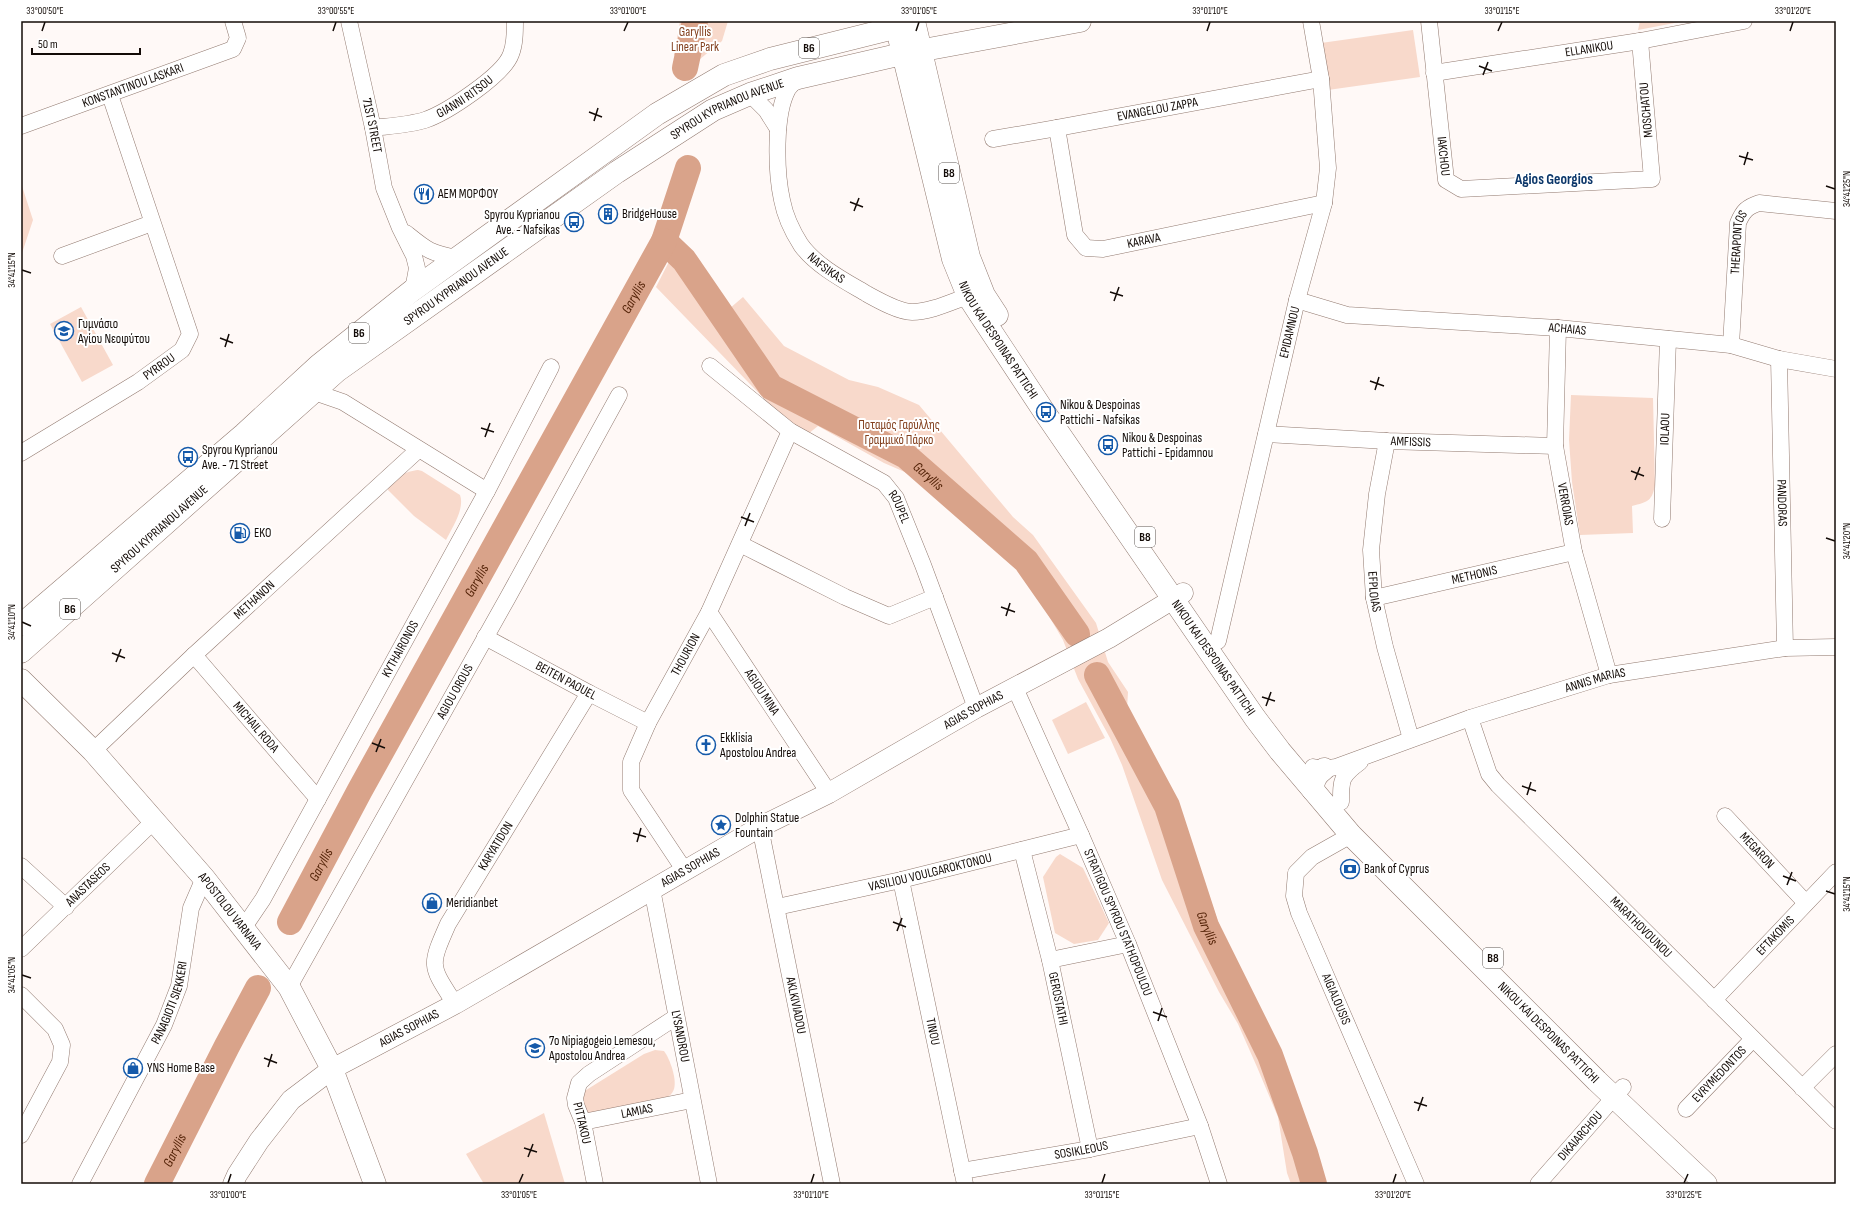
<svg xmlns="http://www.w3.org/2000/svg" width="1857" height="1205" viewBox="0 0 1857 1205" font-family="'Sofia Sans Condensed',sans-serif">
  <rect width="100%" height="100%" fill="#fff9f7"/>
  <!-- green -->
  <g fill="#f8d9cb">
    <polygon points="680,21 728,21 722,41 694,64 674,55"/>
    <polygon points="1640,21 1685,21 1638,30"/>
    <polygon points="1413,30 1420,77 1328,90 1321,43"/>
    <polygon points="21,183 33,220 21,256"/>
    <polygon points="678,244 729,309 743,297 784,346 849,380 878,387 919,405 1013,517 1033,535 1096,623 1108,662 1128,692 1127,709 1198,863 1223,936 1266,1032 1289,1094 1310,1143 1312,1161 1322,1184 1291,1184 1287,1173 1278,1117 1257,1067 1238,1024 1219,992 1162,880 1122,765 1110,738 1078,679 1063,640 1020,567 921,479 884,463 818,426 808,434 778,413 656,287"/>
    <polygon points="81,307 113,365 82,382 50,324"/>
    <path d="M1571,395L1653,398L1655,485C1652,501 1648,502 1632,506L1633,533L1580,535L1572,482L1569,440Z"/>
    <path d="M418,470L422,471L460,495C465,509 452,528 446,540L414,516L388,490C390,478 407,471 418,470Z"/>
    <polygon points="1086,702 1105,738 1068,754 1052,720"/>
    <polygon points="1060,854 1083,868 1109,923 1098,940 1074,944 1055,933 1043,877 1056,857"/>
    <path d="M655,1050L664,1051C670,1059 677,1079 674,1089C672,1095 668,1097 663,1099L590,1114L583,1112V1092L644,1054Z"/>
    <polygon points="544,1113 565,1184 484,1184 466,1154"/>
  </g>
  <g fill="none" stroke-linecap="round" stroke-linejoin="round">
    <!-- river -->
    <g stroke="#d9a38a" stroke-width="26">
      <polyline points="685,68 695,21"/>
      <path id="s1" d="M688,168L664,241L684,260L771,387L906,456L1026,561L1077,634"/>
      <path id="s2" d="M1097,675L1167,806L1206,926L1270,1055L1305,1153L1314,1184"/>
      <path id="s3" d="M290,922L360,790L664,241"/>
      <path id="s4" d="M157,1184L227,1046L258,988"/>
    </g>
    <!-- minor casing -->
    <g stroke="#927a70" stroke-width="17">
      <g id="minor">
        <path id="s5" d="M349,21L373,128L384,188L400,228L414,256L417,268L413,290"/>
        <path id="s6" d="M1429,21L1446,180L1461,189L1652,179L1640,41"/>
        <path id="s7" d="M1434,73L1640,41L1744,21"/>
        <path id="s8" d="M798,78C795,81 791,85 788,89C774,114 776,173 782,200C785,216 792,231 801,245C816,266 845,281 867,294C878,300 899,312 912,312C930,312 951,302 968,296"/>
        <polyline points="750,94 766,110 778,129"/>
        <path id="s9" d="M21,126L233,49L238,38L233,21"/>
        <path id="s10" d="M373,128C390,126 409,125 425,120C446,113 504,75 511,54C515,44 515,32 515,21"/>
        <path id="s11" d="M1057,128L1075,235L1086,248L1103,249L1324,203"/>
        <path id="s12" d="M993,139L1057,128L1321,79"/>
        <path d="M406,233C427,250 430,253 457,258"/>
        <polyline points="62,256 152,223"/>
        <path id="s13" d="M1297,300L1347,315L1558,328L1731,345L1779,359L1836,369"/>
        <path id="s14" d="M1558,328L1555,446L1574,552L1609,675"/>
        <path id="s15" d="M1731,345L1738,223C1743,211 1747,207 1759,203L1836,211"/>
        <path id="s16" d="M1779,359L1785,648"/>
        <path id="s17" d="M710,366L790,431L884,483L896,498L923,565L976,708"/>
        <polyline points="314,392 343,402 487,491"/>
        <path id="s18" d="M1266,434L1387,441L1555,446"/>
        <path id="s19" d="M1387,441L1377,494L1371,550L1374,598L1385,647L1411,739"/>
        <path id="s20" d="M21,453L138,382L182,350L190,334L110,95"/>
        <path id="s21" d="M1662,519L1668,339"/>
        <polyline points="740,544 845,597 889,616 935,597"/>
        <path id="s22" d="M1374,598L1574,552"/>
        <path id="s23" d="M709,612L829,793"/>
        <path id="s24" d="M485,637L589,693L648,723"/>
        <path id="s25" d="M1218,641L1297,300L1324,203L1328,168L1321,79L1311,21"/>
        <path id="s26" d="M194,655L318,799"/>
        <path id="s27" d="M1015,688L1081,835L1128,944L1200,1126L1219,1184"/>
        <path id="s28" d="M1470,718L1489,774L1498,785L1836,1121"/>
        <path id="s29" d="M93,751L194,655L418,450"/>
        <path id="s30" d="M1313,767L1324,769L1336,767L1470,718L1609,675L1785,648L1836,647"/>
        <path d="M1341,802C1341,779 1341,776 1360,762"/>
        <path id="s31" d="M1725,816L1806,903"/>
        <path id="s32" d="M760,827L832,1184"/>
        <path id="s33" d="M1351,835L1312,857L1296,873L1294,896L1299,913L1416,1184"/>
        <path id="s34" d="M1022,850L1050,960L1090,1149"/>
        <polyline points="21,866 66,907"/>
        <path id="s35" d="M685,871L631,790V762L648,723L709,612L790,431"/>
        <path id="s36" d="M901,880L965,1184"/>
        <path id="s37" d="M652,889L709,1184"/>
        <path id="s38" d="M777,907L901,880L1081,835"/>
        <path id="s39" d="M244,927L263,899L487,491L551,367"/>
        <path id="s40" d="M21,949L154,821"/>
        <polyline points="1050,960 1128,944"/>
        <path id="s41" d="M289,987L507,599L619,395"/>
        <polyline points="21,995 55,1029 62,1045 60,1062 21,1135"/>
        <path id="s42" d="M1714,1000L1836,872"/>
        <path id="s43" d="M455,1004C430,965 429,967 448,924L589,693"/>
        <polyline points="1802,1088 1836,1054"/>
        <path id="s44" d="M1686,1109L1753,1039"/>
        <path id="s45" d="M583,1122L692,1100"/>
        <path id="s46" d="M962,1171L1090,1149L1200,1126"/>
        <path id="s47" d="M80,1184L164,1025L179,986L191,908L204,878"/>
        <polyline points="595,1184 583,1122 576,1105 575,1098 579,1083 589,1074 676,1017"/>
        <path id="s48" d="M1538,1184L1623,1087"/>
      </g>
    </g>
    <!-- tertiary casing -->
    <g stroke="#927a70" stroke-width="21">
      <g id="tertiary">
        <path id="s49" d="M233,1184L237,1175L259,1141L291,1100L332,1069L455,1004L760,827L829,793L976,708L1109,638L1183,593"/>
      </g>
    </g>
    <!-- secondary casing -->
    <g stroke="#927a70" stroke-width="23">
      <g id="secondary">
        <path id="s50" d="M21,680L93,751L204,878L289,987L332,1069L375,1184"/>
      </g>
    </g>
    <!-- primary casing -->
    <g stroke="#927a70" stroke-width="23">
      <g id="primary">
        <path id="s51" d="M895,21L953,259L968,296L979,313L1045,413L1255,718L1280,751L1351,835L1597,1081L1706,1184"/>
        <polyline points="914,21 969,257 984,295 997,315"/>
        <polyline points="21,625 244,434 319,365 413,290 657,114 724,75 770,59 910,24"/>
        <path id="s52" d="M21,652L337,371L617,172L713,110L750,94L798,78L902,54L1080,21"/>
        <path d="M1313,790C1313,780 1316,775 1324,769"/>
      </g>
    </g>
    <!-- minor -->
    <use href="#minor" stroke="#fff" stroke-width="16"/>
    <!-- tertiary -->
    <use href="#tertiary" stroke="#fff" stroke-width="20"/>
    <!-- secondary -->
    <use href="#secondary" stroke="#fff" stroke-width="22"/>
    <!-- primary -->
    <use href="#primary" stroke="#fff" stroke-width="22"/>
  </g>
  <!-- ticks -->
  <path fill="none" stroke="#130b07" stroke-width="1.5" d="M42,31L45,22M333,31L336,22M624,31L628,22M916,31L919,22M1207,31L1210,22M1498,31L1502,22M1790,31L1793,22M1479,66L1492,71M1483,75L1488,62M589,112L602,117M594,121L598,108M1739,156L1753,160M1744,165L1748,152M1826,186L1835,189M850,202L863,207M854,211L859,198M22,270L31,273M1110,292L1123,296M1114,301L1119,287M220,338L233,343M225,347L229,334M1370,381L1384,386M1375,390L1379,377M481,428L494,432M485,437L490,423M1631,471L1644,476M1635,480L1640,467M741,517L754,522M745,526L750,513M1826,538L1835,541M1001,607L1015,612M1006,616L1010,603M22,622L31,626M112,653L125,658M116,662L121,649M1262,697L1275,701M1266,706L1271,692M372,743L385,748M376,752L381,739M1522,786L1536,791M1527,795L1531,782M633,833L646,837M637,842L641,828M1783,876L1796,881M1787,885L1792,872M1826,891L1835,894M893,922L906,927M897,931L902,918M22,975L31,978M1153,1012L1167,1017M1158,1021L1162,1008M264,1058L277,1063M268,1067L272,1054M1414,1102L1427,1106M1418,1111L1423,1097M524,1148L537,1152M528,1157L533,1144M228,1183L231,1174M519,1183L523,1174M811,1183L814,1174M1102,1183L1105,1174M1393,1183L1396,1174M1684,1183L1688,1174"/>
  <!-- icons -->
  <defs>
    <g id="restaurant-ring" transform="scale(1)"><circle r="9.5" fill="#fff" stroke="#155aaa" stroke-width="1.5"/><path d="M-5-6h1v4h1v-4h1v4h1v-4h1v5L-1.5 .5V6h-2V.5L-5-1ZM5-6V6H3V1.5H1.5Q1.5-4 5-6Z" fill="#155aaa"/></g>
    <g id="building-ring" transform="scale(1)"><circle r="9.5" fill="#fff" stroke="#155aaa" stroke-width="1.5"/><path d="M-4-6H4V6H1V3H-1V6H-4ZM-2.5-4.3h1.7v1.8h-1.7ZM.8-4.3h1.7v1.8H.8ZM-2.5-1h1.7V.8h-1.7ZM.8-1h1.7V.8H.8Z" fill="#155aaa"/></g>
    <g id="bus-ring" transform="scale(1)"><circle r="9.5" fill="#fff" stroke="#155aaa" stroke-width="1.5"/><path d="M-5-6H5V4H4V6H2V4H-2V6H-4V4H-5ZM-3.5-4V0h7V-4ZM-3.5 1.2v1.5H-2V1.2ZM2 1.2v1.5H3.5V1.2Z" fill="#155aaa"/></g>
    <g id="school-ring" transform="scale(1)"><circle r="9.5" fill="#fff" stroke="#155aaa" stroke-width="1.5"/><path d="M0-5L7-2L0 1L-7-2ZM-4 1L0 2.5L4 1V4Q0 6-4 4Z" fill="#155aaa"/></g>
    <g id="fuel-ring" transform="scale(1)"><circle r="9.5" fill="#fff" stroke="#155aaa" stroke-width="1.5"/><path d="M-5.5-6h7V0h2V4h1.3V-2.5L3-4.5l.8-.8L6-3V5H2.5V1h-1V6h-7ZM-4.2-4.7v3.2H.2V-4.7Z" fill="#155aaa"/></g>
    <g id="church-ring" transform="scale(1)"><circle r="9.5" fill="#fff" stroke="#155aaa" stroke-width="1.5"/><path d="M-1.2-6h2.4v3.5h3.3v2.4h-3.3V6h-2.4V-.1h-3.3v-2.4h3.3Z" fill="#155aaa"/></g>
    <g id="sight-ring" transform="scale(1)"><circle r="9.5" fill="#fff" stroke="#155aaa" stroke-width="1.5"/><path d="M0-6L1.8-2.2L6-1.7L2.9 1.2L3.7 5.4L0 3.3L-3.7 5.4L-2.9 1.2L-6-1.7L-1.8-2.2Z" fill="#155aaa"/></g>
    <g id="bank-ring" transform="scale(1)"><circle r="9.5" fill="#fff" stroke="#155aaa" stroke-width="1.5"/><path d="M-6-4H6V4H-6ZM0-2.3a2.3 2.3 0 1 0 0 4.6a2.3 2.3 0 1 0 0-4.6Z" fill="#155aaa"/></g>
    <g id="shop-ring" transform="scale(1)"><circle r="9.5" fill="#fff" stroke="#155aaa" stroke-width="1.5"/><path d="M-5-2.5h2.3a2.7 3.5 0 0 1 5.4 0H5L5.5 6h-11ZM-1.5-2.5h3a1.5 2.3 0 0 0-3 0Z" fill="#155aaa"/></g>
  </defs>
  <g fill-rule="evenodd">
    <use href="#restaurant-ring" x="424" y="194"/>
    <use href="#building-ring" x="608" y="214"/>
    <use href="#bus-ring" x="574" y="222"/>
    <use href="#school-ring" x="64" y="331"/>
    <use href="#bus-ring" x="1046" y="412"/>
    <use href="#bus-ring" x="1108" y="445"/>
    <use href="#bus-ring" x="188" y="457"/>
    <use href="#fuel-ring" x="240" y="533"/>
    <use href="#church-ring" x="706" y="745"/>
    <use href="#sight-ring" x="721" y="825"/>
    <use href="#bank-ring" x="1350" y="869"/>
    <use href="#shop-ring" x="432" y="903"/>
    <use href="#school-ring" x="535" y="1048"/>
    <use href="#shop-ring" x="133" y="1068"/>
  </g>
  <g text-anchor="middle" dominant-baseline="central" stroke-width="4" stroke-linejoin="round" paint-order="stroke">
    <!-- shield labels -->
    <g fill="#fff" stroke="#5a5451" stroke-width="1">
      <rect x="799" y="38" width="20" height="20" rx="3"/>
      <rect x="939" y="163" width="20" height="20" rx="3"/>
      <rect x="349" y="323" width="20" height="20" rx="3"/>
      <rect x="1135" y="527" width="20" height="20" rx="3"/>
      <rect x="60" y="599" width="20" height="20" rx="3"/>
      <rect x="1483" y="948" width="20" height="20" rx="3"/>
    </g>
    <g font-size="12" font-weight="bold" fill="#130b07">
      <text x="809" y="48">B6</text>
      <text x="949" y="173">B8</text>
      <text x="359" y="333">B6</text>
      <text x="1145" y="537">B8</text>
      <text x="70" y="609">B6</text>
      <text x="1493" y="958">B8</text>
    </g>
    <!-- park labels -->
    <g font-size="13" fill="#83401e" stroke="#fff">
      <text x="695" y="32">Garyllis<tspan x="695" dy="15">Linear Park</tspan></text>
      <text x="899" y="425">Ποταμός Γαρύλλης<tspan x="899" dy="15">Γραμμικό Πάρκο</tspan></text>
    </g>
    <!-- street labels -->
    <g font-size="13" fill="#130b07" stroke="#fff">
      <text stroke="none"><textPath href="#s7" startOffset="157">ELLANIKOU</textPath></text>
      <text stroke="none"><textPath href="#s9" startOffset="119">KONSTANTINOU LASKARI</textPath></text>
      <text stroke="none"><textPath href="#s10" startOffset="99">GIANNI RITSOU</textPath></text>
      <text stroke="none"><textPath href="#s12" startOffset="167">EVANGELOU ZAPPA</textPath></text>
      <text transform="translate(1646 110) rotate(-95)">MOSCHATOU</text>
      <text stroke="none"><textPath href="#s52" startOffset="894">SPYROU KYPRIANOU AVENUE</textPath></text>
      <text stroke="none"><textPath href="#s5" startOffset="107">71ST STREET</textPath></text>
      <text stroke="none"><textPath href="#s6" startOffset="136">IAKCHOU</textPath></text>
      <text stroke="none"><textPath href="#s11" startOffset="184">KARAVA</textPath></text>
      <text stroke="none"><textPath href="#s15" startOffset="103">THERAPONTOS</textPath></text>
      <text stroke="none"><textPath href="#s8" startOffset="211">NAFSIKAS</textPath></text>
      <text stroke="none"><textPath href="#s52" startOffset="569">SPYROU KYPRIANOU AVENUE</textPath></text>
      <text stroke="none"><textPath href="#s13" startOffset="273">ACHAIAS</textPath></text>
      <text stroke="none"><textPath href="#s25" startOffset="317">EPIDAMNOU</textPath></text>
      <text stroke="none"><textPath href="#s51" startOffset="338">NIKOU KAI DESPOINAS PATTICHI</textPath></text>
      <text stroke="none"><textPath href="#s20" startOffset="163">PYRROU</textPath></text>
      <text stroke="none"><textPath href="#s21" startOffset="90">IOLAOU</textPath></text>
      <text stroke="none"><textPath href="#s18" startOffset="145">AMFISSIS</textPath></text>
      <text stroke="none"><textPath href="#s16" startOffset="144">PANDORAS</textPath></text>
      <text stroke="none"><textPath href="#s14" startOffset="177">VERROIAS</textPath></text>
      <text stroke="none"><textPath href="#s17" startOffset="239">ROUPEL</textPath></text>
      <text stroke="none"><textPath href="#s52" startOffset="185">SPYROU KYPRIANOU AVENUE</textPath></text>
      <text stroke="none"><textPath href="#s22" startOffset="103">METHONIS</textPath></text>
      <text stroke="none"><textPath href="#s19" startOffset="152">EFPLOIAS</textPath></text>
      <text stroke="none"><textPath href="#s29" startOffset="221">METHANON</textPath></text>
      <text stroke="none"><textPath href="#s39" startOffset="319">KYTHAIRONOS</textPath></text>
      <text stroke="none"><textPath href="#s35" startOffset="246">THOURION</textPath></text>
      <text stroke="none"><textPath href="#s51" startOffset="722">NIKOU KAI DESPOINAS PATTICHI</textPath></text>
      <text stroke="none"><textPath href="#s24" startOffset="92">BEITEN PAOUEL</textPath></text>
      <text stroke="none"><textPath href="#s30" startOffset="297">ANNIS MARIAS</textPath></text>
      <text stroke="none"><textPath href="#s41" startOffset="339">AGIOU OROUS</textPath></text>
      <text stroke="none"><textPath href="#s23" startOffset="96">AGIOU MINA</textPath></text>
      <text stroke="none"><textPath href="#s49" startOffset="889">AGIAS SOPHIAS</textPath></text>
      <text stroke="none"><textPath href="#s26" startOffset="95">MICHAIL RODA</textPath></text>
      <text stroke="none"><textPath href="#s43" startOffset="179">KARYATIDON</textPath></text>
      <text stroke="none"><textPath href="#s31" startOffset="47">MEGARON</textPath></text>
      <text stroke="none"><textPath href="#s49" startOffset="565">AGIAS SOPHIAS</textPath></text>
      <text stroke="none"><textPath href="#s38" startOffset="157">VASILIOU VOULGAROKTONOU</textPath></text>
      <text stroke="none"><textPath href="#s40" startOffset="93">ANASTASEOS</textPath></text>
      <text stroke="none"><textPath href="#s50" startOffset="312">APOSTOLOU VARNAVA</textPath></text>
      <text stroke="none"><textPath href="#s27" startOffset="256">STRATIGOU SPYROU STATHOPOULOU</textPath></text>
      <text stroke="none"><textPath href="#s28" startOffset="275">MARATHOVOUNOU</textPath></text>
      <text stroke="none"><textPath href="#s42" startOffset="89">EFTAKOMIS</textPath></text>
      <text stroke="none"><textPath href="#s34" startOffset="153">GEROSTATHI</textPath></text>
      <text stroke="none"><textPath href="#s33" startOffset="202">AIGIALOUSIS</textPath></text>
      <text stroke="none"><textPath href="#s47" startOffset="203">PANAGIOTI SIEKKERI</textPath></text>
      <text stroke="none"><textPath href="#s32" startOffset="182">AKLKIVIADOU</textPath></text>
      <text stroke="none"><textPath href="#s49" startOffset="241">AGIAS SOPHIAS</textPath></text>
      <text stroke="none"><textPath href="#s36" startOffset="155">TINOU</textPath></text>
      <text stroke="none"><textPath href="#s51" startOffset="1226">NIKOU KAI DESPOINAS PATTICHI</textPath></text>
      <text stroke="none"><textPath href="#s37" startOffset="150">LYSANDROU</textPath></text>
      <text stroke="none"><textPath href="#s44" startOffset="48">EVRYMEDONTOS</textPath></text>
      <text stroke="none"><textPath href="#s45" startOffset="55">LAMIAS</textPath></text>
      <text transform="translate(582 1123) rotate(77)">PITTAKOU</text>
      <text stroke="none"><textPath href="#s48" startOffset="64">DIKAIARCHOU</textPath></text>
      <text stroke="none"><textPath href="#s46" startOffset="121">SOSIKLEOUS</textPath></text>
    </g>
    <!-- poi labels -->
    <g font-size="13" fill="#130b07" stroke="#fff" text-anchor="start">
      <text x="438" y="194">ΑΕΜ ΜΟΡΦΟΥ</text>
      <text x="622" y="214">BridgeHouse</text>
      <text x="560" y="215" text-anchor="end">Spyrou Kyprianou<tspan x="560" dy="15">Ave. - Nafsikas</tspan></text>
      <text x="78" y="324">Γυμνάσιο<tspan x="78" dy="15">Αγίου Νεοφύτου</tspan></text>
      <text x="1060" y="405">Nikou &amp; Despoinas<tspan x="1060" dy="15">Pattichi - Nafsikas</tspan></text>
      <text x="1122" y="438">Nikou &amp; Despoinas<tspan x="1122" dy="15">Pattichi - Epidamnou</tspan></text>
      <text x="202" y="450">Spyrou Kyprianou<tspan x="202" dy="15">Ave. - 71 Street</tspan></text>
      <text x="254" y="533">EKO</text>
      <text x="720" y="738">Ekklisia<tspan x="720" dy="15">Apostolou Andrea</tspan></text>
      <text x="735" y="818">Dolphin Statue<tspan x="735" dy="15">Fountain</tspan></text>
      <text x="1364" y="869">Bank of Cyprus</text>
      <text x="446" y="903">Meridianbet</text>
      <text x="549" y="1041">7o Nipiagogeio Lemesou,<tspan x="549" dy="15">Apostolou Andrea</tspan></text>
      <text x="147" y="1068">YNS Home Base</text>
    </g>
    <!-- water labels -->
    <g font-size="14" font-style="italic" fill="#532207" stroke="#fff">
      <text stroke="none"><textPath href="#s3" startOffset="713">Garyllis</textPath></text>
      <text stroke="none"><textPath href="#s1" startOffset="440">Garyllis</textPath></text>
      <text stroke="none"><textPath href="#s3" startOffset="389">Garyllis</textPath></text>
      <text stroke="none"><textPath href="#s3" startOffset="65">Garyllis</textPath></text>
      <text stroke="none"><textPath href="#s2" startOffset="277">Garyllis</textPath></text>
      <text stroke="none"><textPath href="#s4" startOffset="38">Garyllis</textPath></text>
    </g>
    <!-- quarter labels -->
    <g font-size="15" font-weight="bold" fill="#0c376a" stroke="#fff">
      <text x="1554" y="179">Agios Georgios</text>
    </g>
  </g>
  <!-- border -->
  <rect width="1857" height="1205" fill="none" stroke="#ffffff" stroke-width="44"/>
  <!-- scale -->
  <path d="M32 48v6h108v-6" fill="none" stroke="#130b07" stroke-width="2"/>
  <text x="38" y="48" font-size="12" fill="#130b07" stroke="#ffffff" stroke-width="3" paint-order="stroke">50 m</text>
  <rect x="22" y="22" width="1813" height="1161" fill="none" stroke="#130b07" stroke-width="1.5"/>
  <g font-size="10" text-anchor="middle" fill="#130b07">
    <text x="45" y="14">33°00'50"E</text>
    <text x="336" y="14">33°00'55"E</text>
    <text x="628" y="14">33°01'00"E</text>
    <text x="919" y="14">33°01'05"E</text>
    <text x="1210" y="14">33°01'10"E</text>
    <text x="1502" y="14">33°01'15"E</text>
    <text x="1793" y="14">33°01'20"E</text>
    <text transform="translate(1846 189) rotate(-90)" y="4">34°41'25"N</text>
    <text transform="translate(11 270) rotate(-90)" y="4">34°41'15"N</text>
    <text transform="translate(1846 541) rotate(-90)" y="4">34°41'20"N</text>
    <text transform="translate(11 622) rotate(-90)" y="4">34°41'10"N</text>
    <text transform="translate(1846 894) rotate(-90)" y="4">34°41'15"N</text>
    <text transform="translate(11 975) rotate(-90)" y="4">34°41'05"N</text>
    <text x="228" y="1198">33°01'00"E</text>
    <text x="519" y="1198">33°01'05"E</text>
    <text x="811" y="1198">33°01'10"E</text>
    <text x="1102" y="1198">33°01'15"E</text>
    <text x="1393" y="1198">33°01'20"E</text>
    <text x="1684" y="1198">33°01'25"E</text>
  </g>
</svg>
